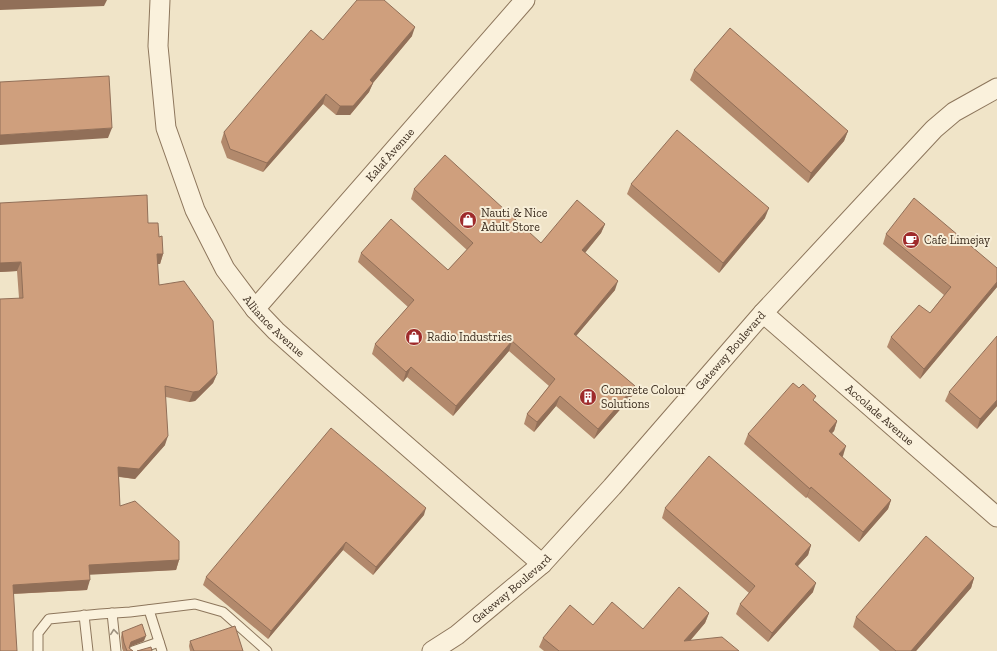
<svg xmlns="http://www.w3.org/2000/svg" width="997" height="651" viewBox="0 0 997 651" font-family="'Zilla Slab',serif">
  <rect width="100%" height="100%" fill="#f0e4c8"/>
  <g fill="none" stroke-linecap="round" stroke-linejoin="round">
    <!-- lane casing -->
    <g stroke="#8d765c" stroke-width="11">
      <g id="lane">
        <polyline points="149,610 162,651"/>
        <polyline points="112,613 116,651"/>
        <polyline points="84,615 88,651"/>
        <polyline points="38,651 38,633 49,619 100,614 130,612 195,604 223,612 267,651"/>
        <polyline points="133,651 159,642"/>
      </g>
    </g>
    <!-- street casing -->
    <g stroke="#8d765c" stroke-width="21">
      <g id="street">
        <path id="s1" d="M160,0L158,46L166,128L195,210L225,269L255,309L276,331L330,379L542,564"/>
        <path id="s2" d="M255,309L525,0"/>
        <path id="s3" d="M763,313L997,517"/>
        <path id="s4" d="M432,651L457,635L542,564L612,487L763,313L934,129L954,112L997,88"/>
      </g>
    </g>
    <!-- lane -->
    <use href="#lane" stroke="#faf1dc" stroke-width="9"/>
    <!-- street -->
    <use href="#street" stroke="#faf1dc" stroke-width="19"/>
  </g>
  <!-- wall -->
  <g fill="#b2896c">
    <polygon points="412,36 373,83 369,92 350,115 336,115 323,104 263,172 227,158 221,142 224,132 323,40"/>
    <polygon points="694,70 848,131 844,141 808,183 690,80"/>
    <polygon points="631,184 765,218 719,273 627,194"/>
    <polygon points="414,189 541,243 605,224 601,233 585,253 615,290 576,336 635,386 632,396 594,439 556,406 534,432 524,424 527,414 549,386 509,351 453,416 407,377 403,382 372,354 375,344 408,307 358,262 361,253 448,270 467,250 411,199"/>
    <polygon points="0,203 148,223 159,237 163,254 160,264 157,264 159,285 217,374 213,383 195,401 189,402 166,397 165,445 135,479 119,477 120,506 179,560 176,570 90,574 87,590 13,594 0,651 19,298 17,271 0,272"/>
    <polygon points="886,234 997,268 997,287 920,379 887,347 891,337 930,313 944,295 883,244"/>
    <polygon points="949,392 997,406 977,429 945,401"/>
    <polygon points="815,401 837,421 834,431 832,433 843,456 842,457 891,500 888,509 859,542 807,497 806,498 744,444 748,434"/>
    <polygon points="665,508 811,545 808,555 798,566 813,592 768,642 736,614 740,604 749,593 662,518"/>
    <polygon points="424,515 373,575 343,550 268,639 203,585 206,577"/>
    <polygon points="974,578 971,588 916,651 880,651 853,627 856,617"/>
    <polygon points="709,613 705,623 690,641 739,651 544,651 539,647 543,638 593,625 643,629"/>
    <polygon points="122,632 144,641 130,646 129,648 133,651 123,651 122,648 121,637"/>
    <polygon points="190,641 243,651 190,651 189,646"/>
  </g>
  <!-- shaded-wall -->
  <g fill="#916f58">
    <polygon points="0,0 107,0 104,6 0,10"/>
    <polygon points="415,27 412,36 367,90 370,80"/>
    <polygon points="373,83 369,92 350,115 336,115 340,106"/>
    <polygon points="326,94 323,104 263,172 267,163"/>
    <polygon points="112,128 108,138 0,145 0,135"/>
    <polygon points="848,131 844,141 808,183 811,173"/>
    <polygon points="769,208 765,218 719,273 723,263"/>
    <polygon points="605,224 601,233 579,260 582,250"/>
    <polygon points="157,254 163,254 160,264 153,264"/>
    <polygon points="21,262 17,271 0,272 0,263"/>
    <polygon points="618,281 615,290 570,343 574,334"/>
    <polygon points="997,282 997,287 920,379 924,369"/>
    <polygon points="512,341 509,351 453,416 456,406"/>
    <polygon points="411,367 407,377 403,382 406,372"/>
    <polygon points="217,374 213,383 195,401 189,402 193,392"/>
    <polygon points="635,386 632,396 594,439 598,429"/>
    <polygon points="560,396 556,406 534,432 537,422"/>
    <polygon points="997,400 997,406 977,429 980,419"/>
    <polygon points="837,421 834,431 825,440 829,431"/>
    <polygon points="168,436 165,445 135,479 115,476 118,467"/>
    <polygon points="846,446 843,456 836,464 839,454"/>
    <polygon points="811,487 807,497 806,498 810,489"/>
    <polygon points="891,500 888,509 859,542 863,532"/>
    <polygon points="426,508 424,515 373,575 376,567"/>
    <polygon points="346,542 343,550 268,639 271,631"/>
    <polygon points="811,545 808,555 791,573 795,564"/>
    <polygon points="179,560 176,570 86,575 89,565"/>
    <polygon points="974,578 971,588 916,651 911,651"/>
    <polygon points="90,580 87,590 9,594 13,585"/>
    <polygon points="816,583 813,592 768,642 772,633"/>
    <polygon points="709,613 705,623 681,651 684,641"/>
    <polygon points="146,636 144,641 129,647 131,642"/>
  </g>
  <!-- building -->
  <g fill="#cf9f7d" stroke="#916f58">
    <polygon points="357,0 384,0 415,27 370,80 373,83 353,106 340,106 326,94 267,163 230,149 224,132 311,30 323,40"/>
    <polygon points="730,28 848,131 811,173 694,70"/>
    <polygon points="109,76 112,128 0,135 0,82"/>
    <polygon points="677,130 769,208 723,263 631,184"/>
    <polygon points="445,155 541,243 577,200 605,224 582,250 618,281 574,334 635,386 598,429 560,396 537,422 527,414 555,379 512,341 456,406 411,367 406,372 375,344 414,300 361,253 391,219 448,270 473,243 414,189"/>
    <polygon points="147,195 148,223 158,223 159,237 162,236 163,254 157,254 159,285 184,281 213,321 217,374 199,391 193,392 165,386 168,436 139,469 118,467 120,506 135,501 179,541 179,560 89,565 90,580 13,585 17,651 0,651 0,299 23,298 21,262 0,263 0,203"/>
    <polygon points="914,198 997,268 997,282 924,369 891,337 919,305 930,313 951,287 886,234"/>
    <polygon points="997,336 997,400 980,419 949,392"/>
    <polygon points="793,383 799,388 803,384 816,396 813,400 837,421 829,431 846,446 839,454 891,500 863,532 811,487 810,489 748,434"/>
    <polygon points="331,428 426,508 376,567 346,542 271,631 206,577"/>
    <polygon points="709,456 811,545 795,564 816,583 772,633 740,604 755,586 665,508"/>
    <polygon points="926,536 974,578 911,651 896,651 856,617"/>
    <polygon points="679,587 709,613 684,641 722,637 739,651 559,651 543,638 570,605 593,625 612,602 643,629"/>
    <polygon points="142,624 146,636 131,642 129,648 133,651 127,651 124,643 122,632"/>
    <polygon points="235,626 243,651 194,651 190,641"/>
    <polygon points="151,647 152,651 137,651"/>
  </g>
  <!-- one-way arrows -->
  <defs><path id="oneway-chevron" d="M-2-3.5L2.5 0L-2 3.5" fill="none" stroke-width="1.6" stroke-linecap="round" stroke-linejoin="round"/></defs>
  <use stroke="#9c907e" href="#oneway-chevron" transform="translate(114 632) rotate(-96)"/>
  <!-- icons -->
  <defs>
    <g id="shop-disc" transform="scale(0.9)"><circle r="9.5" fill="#9e2a2b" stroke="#f7eed8"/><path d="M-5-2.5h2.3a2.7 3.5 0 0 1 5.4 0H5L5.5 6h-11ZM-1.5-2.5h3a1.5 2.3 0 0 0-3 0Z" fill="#fff"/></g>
    <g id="cafe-disc" transform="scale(0.9)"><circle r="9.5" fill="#9e2a2b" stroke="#f7eed8"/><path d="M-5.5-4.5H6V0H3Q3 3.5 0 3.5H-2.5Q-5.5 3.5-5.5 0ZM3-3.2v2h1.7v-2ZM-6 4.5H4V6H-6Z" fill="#fff"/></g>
    <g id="building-disc" transform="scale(0.9)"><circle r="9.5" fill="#9e2a2b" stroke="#f7eed8"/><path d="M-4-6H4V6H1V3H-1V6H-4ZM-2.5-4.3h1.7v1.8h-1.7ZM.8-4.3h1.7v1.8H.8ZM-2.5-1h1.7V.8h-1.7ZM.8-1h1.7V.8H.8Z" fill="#fff"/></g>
  </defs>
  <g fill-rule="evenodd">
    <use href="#shop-disc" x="468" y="220"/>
    <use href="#cafe-disc" x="911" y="240"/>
    <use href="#shop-disc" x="414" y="337"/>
    <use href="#building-disc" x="588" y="397"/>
  </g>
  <g text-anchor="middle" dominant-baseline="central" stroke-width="4" stroke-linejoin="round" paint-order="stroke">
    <!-- street labels -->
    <g font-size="12" fill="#3d2e20" stroke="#f7eed8">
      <text stroke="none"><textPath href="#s2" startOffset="205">Kalaf Avenue</textPath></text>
      <text stroke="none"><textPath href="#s1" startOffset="357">Alliance Avenue</textPath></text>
      <text stroke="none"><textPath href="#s4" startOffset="425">Gateway Boulevard</textPath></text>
      <text stroke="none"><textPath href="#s3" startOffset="155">Accolade Avenue</textPath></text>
      <text stroke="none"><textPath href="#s4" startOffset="101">Gateway Boulevard</textPath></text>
    </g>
    <!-- poi labels -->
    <g font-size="12" fill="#3d2e20" stroke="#f7eed8" text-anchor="start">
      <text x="481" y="213">Nauti &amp; Nice<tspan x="481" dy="14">Adult Store</tspan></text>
      <text x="924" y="240">Cafe Limejay</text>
      <text x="427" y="337">Radio Industries</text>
      <text x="601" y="390">Concrete Colour<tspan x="601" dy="14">Solutions</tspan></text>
    </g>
  </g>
</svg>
